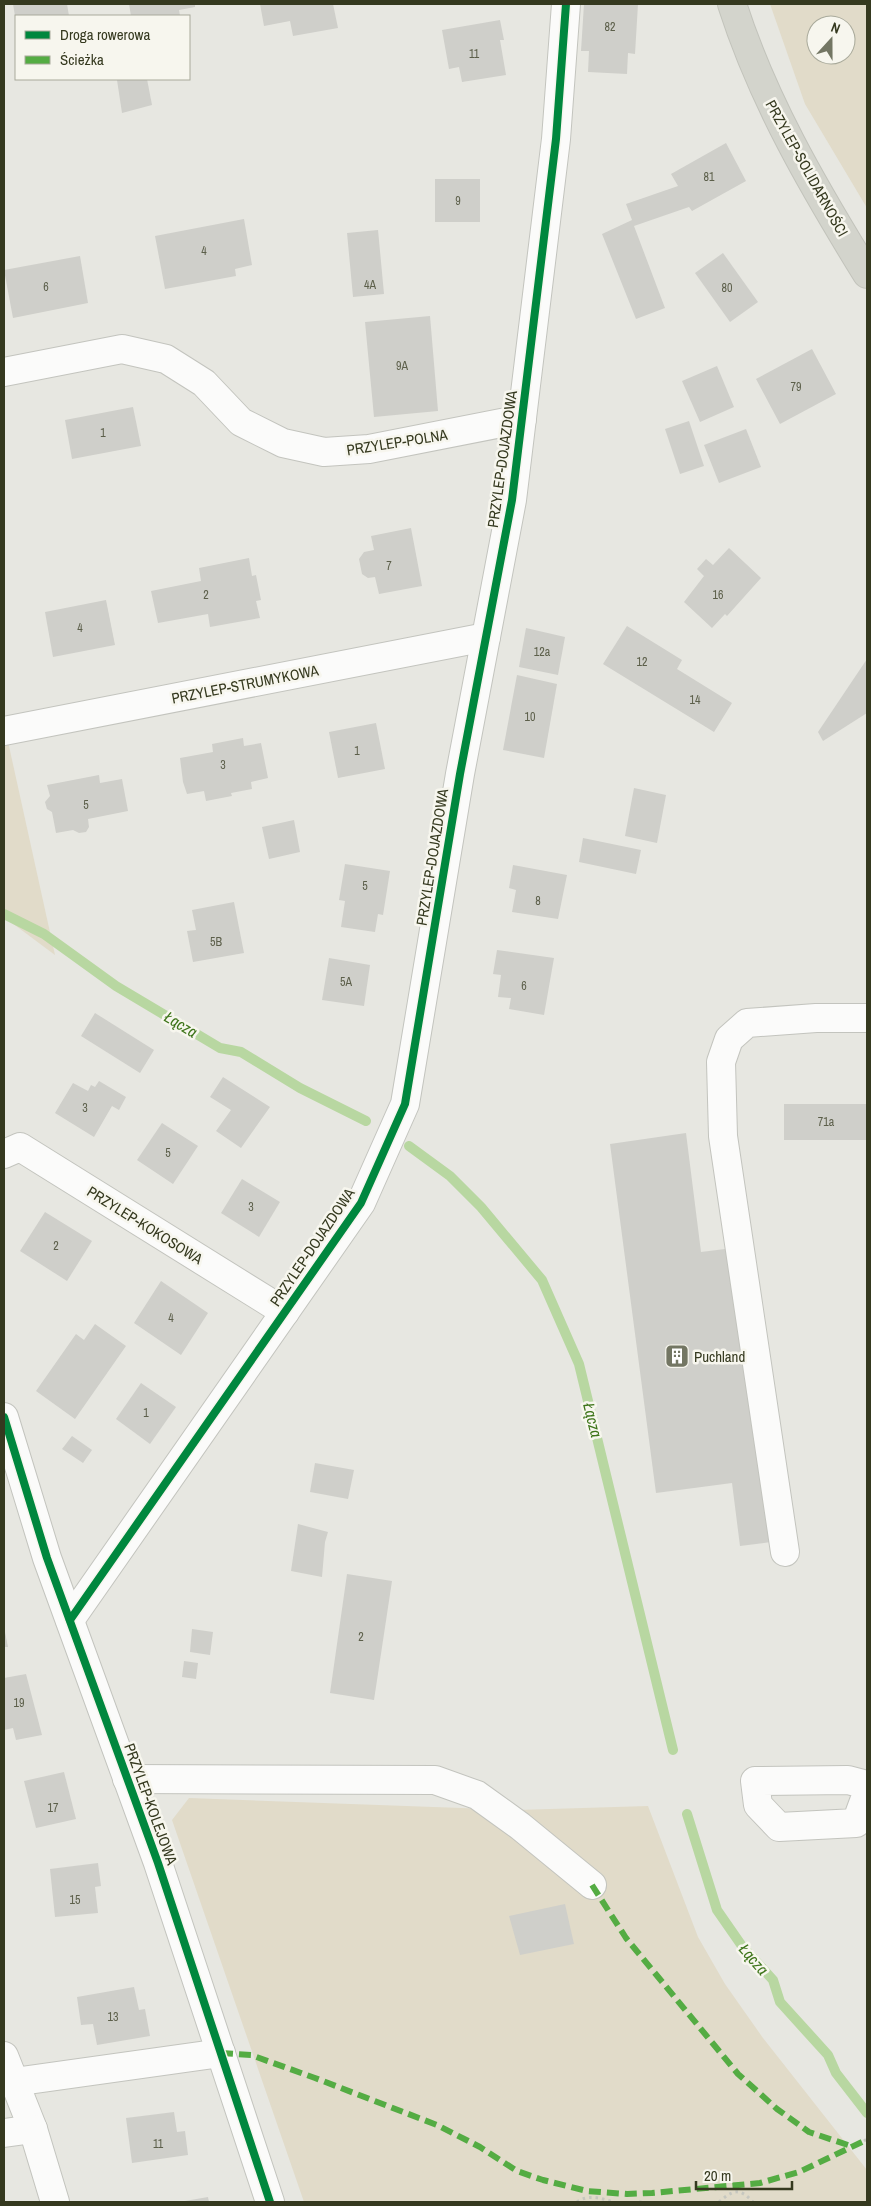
<svg xmlns="http://www.w3.org/2000/svg" width="871" height="2206" viewBox="0 0 871 2206" font-family="'Archivo Narrow',sans-serif">
  <rect width="100%" height="100%" fill="#e7e7e1"/>
  <!-- green -->
  <g fill="#e1dbc9" fill-rule="evenodd">
    <path d="M770,4H867V208L805,104ZM816,25H846V55H816Z"/>
    <polygon points="7,737 55,955 4,917 4,738"/>
    <polygon points="189,1798 517,1810 648,1806 698,1937 725,1984 763,2038 867,2170 867,2202 304,2202 172,1820"/>
  </g>
  <g fill="none" stroke-linecap="round" stroke-linejoin="round">
    <!-- stream -->
    <g stroke="#b8d7a1" stroke-width="10">
      <polyline points="4,914 44,934 116,986 220,1048 241,1052 300,1088 366,1121"/>
      <polyline points="409,1146 450,1176 481,1207 542,1280 579,1364 673,1750"/>
      <polyline points="687,1814 717,1910 742,1946 773,1980 780,2002 828,2055 836,2073 867,2113"/>
    </g>
  </g>
  <!-- building -->
  <g fill="#cfcfca">
    <polygon points="13,4 67,4 69,16 15,16"/>
    <polygon points="129,4 195,4 195,7 179,10 180,16 131,16"/>
    <polygon points="260,4 333,4 338,28 293,36 290,21 264,26"/>
    <polygon points="584,4 638,4 635,54 628,53 627,74 588,72 589,51 581,51"/>
    <polygon points="500,20 504,40 500,40 506,75 462,82 459,67 449,69 442,30"/>
    <polygon points="147,79 152,105 122,113 117,80"/>
    <polygon points="726,143 746,181 692,211 689,207 634,226 665,308 636,319 602,234 632,220 626,204 678,186 671,174"/>
    <rect x="435" y="179" width="45" height="43"/>
    <polygon points="244,219 252,265 235,269 236,276 165,289 155,236"/>
    <polygon points="378,230 384,294 353,297 347,233"/>
    <polygon points="723,253 758,302 730,322 695,273"/>
    <polygon points="80,256 88,303 13,318 4,270"/>
    <polygon points="430,316 438,411 374,417 365,322"/>
    <polygon points="812,349 836,394 780,424 756,379"/>
    <polygon points="717,366 734,407 700,422 682,381"/>
    <polygon points="133,407 141,446 72,459 65,420"/>
    <polygon points="689,421 704,466 680,474 665,429"/>
    <polygon points="746,429 761,467 719,483 704,445"/>
    <polygon points="411,528 422,586 379,594 375,577 368,578 362,574 359,559 364,552 374,550 371,536"/>
    <polygon points="729,548 761,578 727,616 725,614 712,628 684,602 704,576 697,569 706,559 713,565"/>
    <polygon points="249,558 252,576 256,575 261,600 256,601 260,618 210,627 208,614 158,623 151,591 201,581 199,568"/>
    <polygon points="106,600 115,645 53,657 45,612"/>
    <polygon points="627,626 682,660 677,669 732,703 714,732 603,664"/>
    <polygon points="526,628 565,637 558,675 519,667"/>
    <polygon points="867,659 867,713 823,741 818,732"/>
    <polygon points="517,675 557,684 544,758 503,750"/>
    <polygon points="376,723 385,769 338,778 329,732"/>
    <polygon points="243,738 244,746 261,743 268,778 251,782 252,789 231,793 232,796 206,801 204,791 187,794 183,782 180,758 213,752 212,744"/>
    <polygon points="99,775 100,783 122,779 128,811 88,819 89,827 86,832 79,833 73,830 56,833 52,812 47,809 45,802 50,796 47,785"/>
    <polygon points="634,788 666,795 657,843 625,836"/>
    <polygon points="294,820 300,852 269,859 262,827"/>
    <polygon points="583,838 641,850 636,874 579,862"/>
    <polygon points="345,864 390,871 383,915 378,914 375,932 341,927 345,901 339,900"/>
    <polygon points="513,865 567,875 558,919 512,912 516,890 509,888"/>
    <polygon points="234,902 244,953 193,962 187,931 196,930 192,910"/>
    <polygon points="497,950 554,958 544,1015 509,1009 511,998 498,997 501,975 493,974"/>
    <polygon points="329,958 370,965 364,1006 322,1000"/>
    <polygon points="95,1013 154,1050 140,1073 81,1036"/>
    <polygon points="223,1077 270,1107 241,1148 216,1131 231,1110 210,1097"/>
    <polygon points="99,1081 126,1097 119,1110 112,1106 94,1137 55,1113 73,1083 88,1091 91,1085 95,1087"/>
    <rect x="784" y="1104" width="83" height="36"/>
    <polygon points="162,1123 198,1146 173,1184 137,1160"/>
    <polygon points="686,1133 701,1252 733,1248 771,1542 740,1546 732,1483 656,1493 610,1144"/>
    <polygon points="242,1179 280,1202 259,1237 221,1213"/>
    <polygon points="45,1212 92,1241 67,1281 20,1251"/>
    <polygon points="161,1281 208,1313 181,1355 134,1323"/>
    <polygon points="95,1324 126,1346 75,1419 36,1391 76,1334 84,1340"/>
    <polygon points="141,1383 176,1407 150,1444 116,1419"/>
    <polygon points="72,1436 92,1450 83,1463 62,1449"/>
    <polygon points="315,1463 354,1470 348,1499 310,1492"/>
    <polygon points="298,1524 328,1532 325,1542 322,1577 291,1571"/>
    <polygon points="347,1574 392,1581 374,1700 330,1693"/>
    <polygon points="4,1627 8,1647 4,1647"/>
    <polygon points="192,1629 213,1632 210,1655 190,1652"/>
    <polygon points="184,1661 198,1663 196,1679 182,1677"/>
    <polygon points="26,1674 42,1735 16,1740 13,1728 4,1730 4,1678"/>
    <polygon points="64,1772 76,1819 36,1828 24,1781"/>
    <polygon points="98,1863 101,1886 95,1887 98,1913 55,1917 50,1869"/>
    <polygon points="565,1904 574,1944 520,1955 509,1916"/>
    <polygon points="134,1987 139,2010 145,2009 150,2036 97,2045 93,2024 81,2025 77,1997"/>
    <polygon points="174,2112 177,2132 185,2131 188,2155 132,2163 126,2118"/>
    <polygon points="208,2197 209,2202 185,2202 185,2201"/>
  </g>
  <g fill="none" stroke-linecap="round" stroke-linejoin="round">
    <!-- minor casing -->
    <g stroke="#c3c4be" stroke-width="30">
      <g id="minor">
        <polyline points="4,372 122,349 166,359 204,383 241,422 283,443 324,452 369,449 522,419"/>
        <polyline points="4,731 486,637"/>
        <polyline points="4,1154 20,1147 285,1312"/>
        <polyline points="4,1417 47,1558 158,1863 270,2202"/>
        <polyline points="785,1552 723,1136 721,1062 729,1039 747,1023 816,1018 867,1018"/>
        <polyline points="70,1620 361,1203 405,1104 460,774 512,500 556,139 566,4"/>
        <polyline points="127,1779 435,1780 477,1795 520,1826 592,1885"/>
        <polyline points="867,1785 848,1780 755,1781 758,1805 779,1827 856,1823 867,1793"/>
        <polyline points="4,2056 33,2129 55,2202"/>
        <polyline points="14,2082 221,2053"/>
        <polyline points="4,2133 33,2129"/>
      </g>
    </g>
    <!-- major casing -->
    <g stroke="#c2c3bb" stroke-width="30">
      <path id="major" d="M732,4C763,101 814,188 867,274"/>
    </g>
    <!-- path -->
    <g stroke="#c6c7bf" stroke-width="3" stroke-dasharray="2.5 4" stroke-linecap="butt">
      <polyline points="864,2141 867,2139"/>
      <path d="M577,2202C588,2194 601,2198 613,2202"/>
      <polyline points="639,2202 645,2202"/>
      <path d="M719,2202C733,2190 739,2187 753,2202"/>
    </g>
    <!-- minor -->
    <use href="#minor" stroke="#fbfbfa" stroke-width="28"/>
    <!-- major -->
    <use href="#major" stroke="#d3d4cc" stroke-width="28"/>
    <!-- quiet -->
    <g stroke="#54ac43" stroke-width="6" stroke-dasharray="12 6" stroke-linecap="butt">
      <polyline points="592,1885 626,1938 738,2074 777,2109 809,2132 851,2146"/>
      <polyline points="221,2053 251,2055 315,2078 437,2125 480,2147 517,2171 543,2180 587,2191 627,2194 652,2193 760,2183 799,2172 864,2141"/>
    </g>
    <!-- cycleway casing -->
    <g stroke="#f7f6ee" stroke-width="11">
      <g id="cycleway">
        <polyline points="4,1417 47,1558 158,1863 270,2202"/>
        <polyline points="70,1620 361,1203 405,1104 460,774 512,500 556,139 566,4"/>
      </g>
    </g>
    <!-- cycleway -->
    <use href="#cycleway" stroke="#00873e" stroke-width="8"/>
  </g>
  <!-- icons -->
  <defs>
    <g id="building-square" transform="scale(1.25)"><rect x="-9" y="-9" width="18" height="18" rx="4" fill="#737663" stroke="#f7f6ee"/><path d="M-4-6H4V6H1V3H-1V6H-4ZM-2.5-4.3h1.7v1.8h-1.7ZM.8-4.3h1.7v1.8H.8ZM-2.5-1h1.7V.8h-1.7ZM.8-1h1.7V.8H.8Z" fill="#fff"/></g>
  </defs>
  <g fill-rule="evenodd">
    <use href="#building-square" x="677" y="1356"/>
  </g>
  <g text-anchor="middle" dominant-baseline="central" stroke-width="5" stroke-linejoin="round" paint-order="stroke">
    <!-- number labels -->
    <g font-size="12" fill="#5c5f4a">
      <text x="610" y="27">82</text>
      <text x="474" y="54">11</text>
      <text x="709" y="177">81</text>
      <text x="458" y="201">9</text>
      <text x="204" y="251">4</text>
      <text x="370" y="285">4A</text>
      <text x="46" y="287">6</text>
      <text x="727" y="288">80</text>
      <text x="402" y="366">9A</text>
      <text x="796" y="387">79</text>
      <text x="103" y="433">1</text>
      <text x="389" y="566">7</text>
      <text x="206" y="595">2</text>
      <text x="718" y="595">16</text>
      <text x="80" y="628">4</text>
      <text x="542" y="652">12a</text>
      <text x="642" y="662">12</text>
      <text x="695" y="700">14</text>
      <text x="530" y="717">10</text>
      <text x="357" y="751">1</text>
      <text x="223" y="765">3</text>
      <text x="86" y="805">5</text>
      <text x="365" y="886">5</text>
      <text x="538" y="901">8</text>
      <text x="216" y="942">5B</text>
      <text x="346" y="982">5A</text>
      <text x="524" y="986">6</text>
      <text x="85" y="1108">3</text>
      <text x="826" y="1122">71a</text>
      <text x="168" y="1153">5</text>
      <text x="251" y="1207">3</text>
      <text x="56" y="1246">2</text>
      <text x="171" y="1318">4</text>
      <text x="146" y="1413">1</text>
      <text x="361" y="1637">2</text>
      <text x="19" y="1703">19</text>
      <text x="53" y="1808">17</text>
      <text x="75" y="1900">15</text>
      <text x="113" y="2017">13</text>
      <text x="158" y="2144">11</text>
    </g>
    <!-- street labels -->
    <g font-size="15" fill="#35391f" stroke="#f7f6ee">
      <text transform="translate(807 168) rotate(61)">PRZYLEP-SOLIDARNOŚCI</text>
      <text transform="translate(397 442) rotate(-9)">PRZYLEP-POLNA</text>
      <text transform="translate(502 459) rotate(-82)">PRZYLEP-DOJAZDOWA</text>
      <text transform="translate(245 684) rotate(-11)">PRZYLEP-STRUMYKOWA</text>
      <text transform="translate(432 857) rotate(-81)">PRZYLEP-DOJAZDOWA</text>
      <text transform="translate(145 1225) rotate(32)">PRZYLEP-KOKOSOWA</text>
      <text transform="translate(312 1247) rotate(-56)">PRZYLEP-DOJAZDOWA</text>
      <text transform="translate(151 1804) rotate(70)">PRZYLEP-KOLEJOWA</text>
    </g>
    <!-- poi labels -->
    <g font-size="15" fill="#35391f" stroke="#f7f6ee" text-anchor="start">
      <text x="694" y="1356">Puchland</text>
    </g>
    <!-- water labels -->
    <g font-size="16" font-style="italic" fill="#3e751a" stroke="#f7f6ee">
      <text transform="translate(181 1024) rotate(31)">Łącza</text>
      <text transform="translate(593 1420) rotate(76)">Łącza</text>
      <text transform="translate(754 1959) rotate(49)">Łącza</text>
    </g>
  </g>
  <!-- border -->
  <rect width="871" height="2206" fill="none" stroke="#35391f" stroke-width="10"/>
  <!-- legend -->
  <rect x="15" y="15" width="175" height="65" fill="#f7f6ee" stroke="#a9aa9b"/>
  <rect x="25" y="31" width="25" height="8" fill="#00873e" stroke="#a9aa9b"/>
  <text x="60" y="40" font-size="15" fill="#35391f">Droga rowerowa</text>
  <rect x="25" y="56" width="25" height="8" fill="#54ac43" stroke="#a9aa9b"/>
  <text x="60" y="65" font-size="15" fill="#35391f">Ścieżka</text>
  <!-- north arrow -->
  <g transform="translate(831 40) rotate(21)"><circle r="24" fill="#f7f6ee" stroke="#a9aa9b"/>
  <path d="M0-4L9 19L0 12L-9 19Z" fill="#737663"/>
  <text y="-8" font-size="14" font-weight="bold" text-anchor="middle" fill="#35391f">N</text>
  </g>
  <!-- scale -->
  <path d="M696 2181v8h96v-8" fill="none" stroke="#35391f" stroke-width="2.5"/>
  <text x="704" y="2181" font-size="15" fill="#35391f" stroke="#f7f6ee" stroke-width="4" paint-order="stroke">20 m</text>
</svg>
